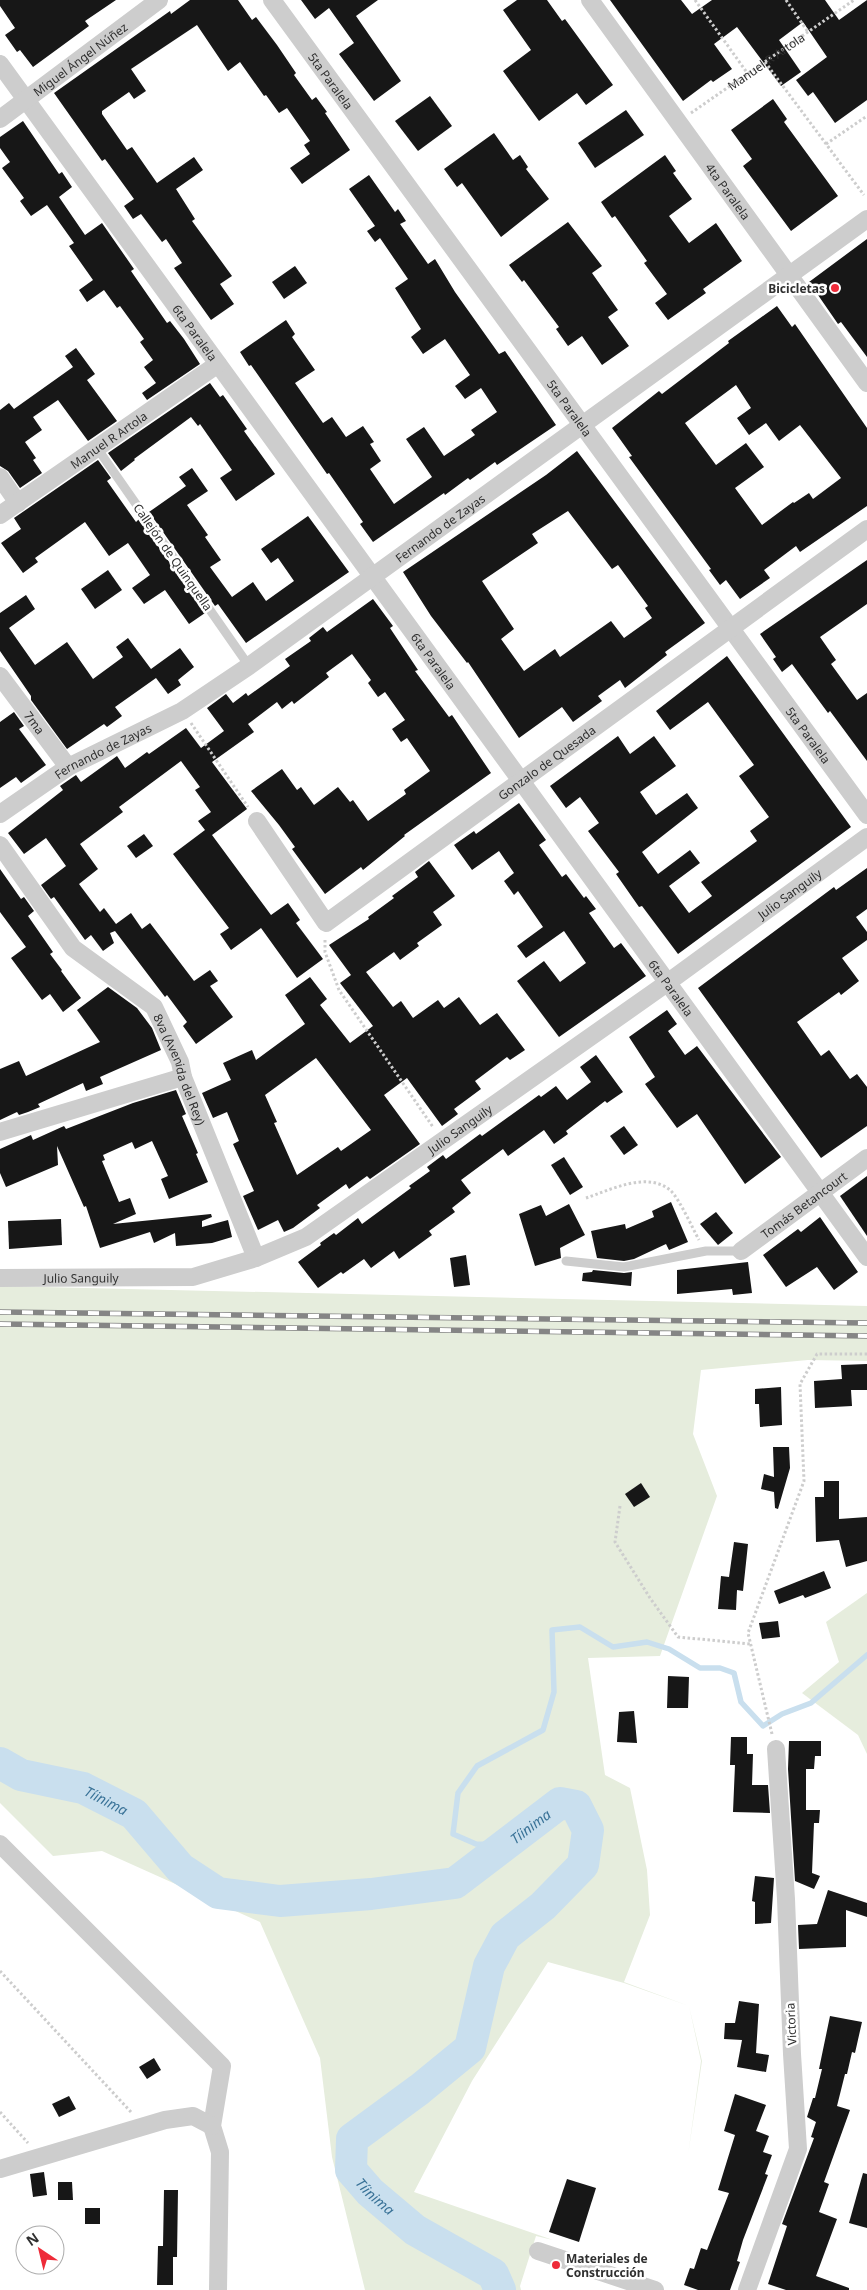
<svg xmlns="http://www.w3.org/2000/svg" width="867" height="2290" viewBox="0 0 867 2290" font-family="'Noto Sans',sans-serif">
  <rect width="100%" height="100%" fill="#fff"/>
  <!-- green -->
  <g fill="#e6eddd">
    <polygon points="0,1286 867,1306 867,1361 808,1360 701,1370 693,1434 717,1496 660,1656 588,1658 605,1775 630,1788 647,1870 650,1915 624,1982 689,2006 702,2061 688,2155 701,2061 689,2006 624,1983 548,1962 472,2081 414,2192 553,2240 536,2236 520,2286 521,2290 365,2290 332,2157 320,2058 260,1922 102,1851 53,1856 0,1803"/>
    <polygon points="867,1593 867,1754 858,1735 802,1693 839,1662 826,1622"/>
  </g>
  <g fill="none" stroke-linecap="round" stroke-linejoin="round">
    <!-- stream -->
    <polyline stroke="#c9dfee" stroke-width="5.5" points="505,1845 476,1844 453,1834 458,1793 477,1766 543,1730 554,1692 552,1630 580,1627 613,1647 647,1642 669,1649 700,1668 720,1668 734,1673 741,1702 763,1726 782,1714 811,1703 867,1655"/>
    <!-- river -->
    <path stroke="#c9dfee" stroke-width="32" id="s1" d="M0,1763L21,1775L83,1788L134,1814L180,1868L218,1893L280,1901L371,1894L455,1883L560,1803L576,1806L588,1830L583,1865L543,1906L505,1936L489,1966L470,2048L420,2089L352,2139L351,2170L370,2192L415,2230L493,2274L500,2290"/>
  </g>
  <!-- building -->
  <g fill="#171717" fill-rule="evenodd">
    <polygon points="0,0 116,0 85,21 89,26 33,67 20,50 17,52 5,35 15,28 0,6"/>
    <polygon points="190,0 238,0 252,20 256,17 277,45 296,73 294,75 312,100 316,97 327,112 325,113 350,150 302,184 290,168 310,154 304,145 310,141 287,108 279,113 266,95 264,96 240,62 228,71 197,25 131,69 146,91 134,99 129,92 102,111 102,114 127,150 132,147 157,183 194,157 203,170 176,189 195,219 192,221 232,276 220,284 234,304 211,320 174,268 182,263 166,239 162,242 141,214 133,219 124,206 134,199 105,159 102,161 54,93 170,11 171,14"/>
    <polygon points="301,0 378,0 356,16 401,81 374,101 339,54 354,43 329,8 315,19"/>
    <polygon points="517,0 547,0 562,21 565,19 613,85 586,105 577,93 539,121 503,71 531,50 503,10"/>
    <polygon points="610,0 681,0 692,14 712,0 825,0 839,20 867,0 867,100 835,123 813,92 808,96 796,80 827,57 803,22 779,40 801,72 781,86 737,27 714,44 732,69 713,82 711,80 683,101"/>
    <polygon points="430,96 452,126 418,151 395,121"/>
    <polygon points="773,99 787,119 784,122 838,196 791,231 743,166 752,159 731,130"/>
    <polygon points="626,110 644,135 595,168 578,143"/>
    <polygon points="23,121 59,174 62,172 72,187 59,197 85,235 102,223 134,269 131,271 167,323 170,321 184,339 200,364 147,400 142,393 156,383 144,367 153,360 140,342 144,339 120,306 117,308 104,290 87,302 79,290 93,280 69,246 74,243 47,205 31,216 20,201 24,198 2,168 10,162 0,148 0,137"/>
    <polygon points="494,133 513,160 520,155 528,167 526,169 549,199 501,237 462,183 457,187 444,169"/>
    <polygon points="665,155 676,171 673,173 692,199 669,216 689,243 716,223 742,261 703,289 706,293 668,320 655,303 667,294 644,263 647,261 615,216 612,218 601,202"/>
    <polygon points="369,175 395,212 398,209 406,221 400,224 428,264 435,259 455,292 499,354 505,351 556,425 497,465 495,462 470,480 468,478 445,495 444,493 373,542 360,524 363,522 329,473 327,474 251,365 249,366 240,352 286,320 295,334 292,337 315,370 295,383 323,423 332,417 346,437 363,426 374,442 370,444 381,461 370,469 394,504 432,477 406,439 424,427 444,456 475,435 471,430 497,412 481,388 465,399 455,386 470,375 445,339 423,354 411,337 421,329 395,288 408,279 380,238 375,242 367,231 375,226 349,189"/>
    <polygon points="568,222 602,266 592,273 618,310 608,317 629,346 602,365 582,336 568,346 556,329 559,327 524,280 522,282 509,265"/>
    <polygon points="867,239 867,357 841,322 838,324 809,282"/>
    <polygon points="295,266 307,283 284,299 272,282"/>
    <path d="M777,306L792,327L795,324L867,428V506L800,552L796,546L764,570L770,578L740,599L726,580L720,585L709,570L711,569L629,457L632,456L612,428L659,391L662,394L729,343L728,341ZM736,385L751,408L737,418L749,435L766,423L779,441L800,425L841,478L813,499L809,493L794,503L793,502L762,525L735,488L764,467L746,443L716,465L685,423Z"/>
    <polygon points="76,348 95,374 87,380 117,421 88,441 58,400 33,417 42,430 25,442 36,458 33,460 42,473 20,488 8,471 0,466 0,410 9,403 14,409 73,367 65,356"/>
    <polygon points="210,383 220,397 223,395 247,429 244,431 275,474 236,501 220,478 232,470 200,424 198,426 191,417 134,459 135,460 121,471 108,453"/>
    <path d="M577,451L705,623L665,652L667,655L625,688L620,680L598,696L602,701L573,722L562,707L519,738L468,662L467,663L431,616L403,572L546,475ZM568,511L612,569L618,565L648,606L645,608L652,618L624,638L611,621L560,657L555,649L524,671L501,639L514,629L482,581L538,543L532,534Z"/>
    <polygon points="98,460 111,478 107,481 136,522 139,519 205,613 189,624 165,590 144,604 132,588 150,575 128,543 109,556 85,522 35,558 38,562 23,573 1,543 21,529 14,518"/>
    <polygon points="192,468 208,491 187,505 208,535 205,537 221,560 210,567 232,597 253,582 266,601 294,581 278,558 271,563 261,549 308,516 349,572 246,643 218,604 215,606 149,512 186,486 179,477"/>
    <polygon points="867,560 867,604 820,637 836,660 831,664 857,700 867,693 867,761 830,711 828,713 792,664 782,672 773,659 776,657 760,634"/>
    <polygon points="108,570 122,590 95,609 81,589"/>
    <polygon points="26,595 35,609 9,628 35,665 67,642 93,679 123,657 116,647 128,638 151,669 180,648 194,667 178,680 181,685 168,694 156,678 115,707 122,716 107,727 104,724 67,749 31,700 31,696 0,651 0,613"/>
    <polygon points="373,599 393,626 390,628 418,670 415,671 449,717 452,715 491,773 404,835 405,836 363,870 361,867 325,894 292,849 295,847 279,825 251,791 282,769 297,790 301,787 314,805 338,787 350,802 353,800 368,821 406,794 404,790 430,771 407,738 401,742 392,729 405,720 385,692 378,697 368,683 371,680 352,654 326,673 329,677 294,704 292,701 282,709 277,702 248,724 254,732 212,762 247,809 212,835 271,915 288,903 300,920 296,923 323,959 297,978 261,928 231,950 220,934 229,928 173,854 205,830 198,821 211,812 195,790 200,787 181,761 119,807 123,812 80,844 98,869 79,884 100,912 104,908 116,924 131,913 142,929 150,923 194,981 210,970 218,981 210,986 233,1017 196,1044 183,1026 187,1022 167,995 165,997 115,931 110,933 114,943 103,951 91,935 85,940 54,897 51,899 41,885 66,866 46,838 24,854 8,833 63,790 60,786 76,775 81,782 117,756 125,768 147,752 149,754 186,728 201,748 224,731 207,708 226,694 233,703 246,693 248,696 290,666 285,659 311,641 309,638 323,627 327,632"/>
    <polygon points="727,656 851,827 678,954 642,906 639,907 616,874 619,872 588,831 599,823 580,797 566,808 550,786 618,736 630,754 654,736 676,766 640,792 656,815 687,793 698,808 642,852 658,874 690,850 700,863 669,886 689,913 712,896 701,882 757,841 750,831 769,817 739,776 754,765 708,702 670,730 656,711"/>
    <polygon points="14,712 24,726 19,729 46,765 21,783 16,777 0,788 0,722"/>
    <polygon points="519,803 546,840 539,845 562,877 566,874 584,898 586,896 596,909 589,913 614,948 621,943 646,976 559,1037 517,981 544,961 560,982 586,963 564,931 526,958 517,946 543,927 518,891 514,895 504,881 514,873 499,851 472,870 454,845 474,831 476,834"/>
    <polygon points="144,834 153,846 136,858 127,846"/>
    <path d="M429,861L455,896L433,912L442,925L417,943L419,946L400,960L394,952L366,972L393,1007L401,1001L413,1018L438,1000L444,1008L459,997L480,1025L497,1013L525,1050L510,1060L507,1057L475,1081L481,1089L454,1109L458,1114L442,1126L407,1078L384,1095L420,1144L370,1179L367,1176L349,1189L346,1184L317,1205L320,1208L293,1228L284,1232L278,1220L258,1230L243,1196L254,1191L233,1144L239,1141L227,1112L213,1118L202,1093L231,1080L223,1063L252,1050L256,1060L305,1024L285,995L310,977L327,999L320,1005L350,1043L373,1026L340,983L351,975L329,945L369,919L368,917L394,898L392,896L418,877L415,872ZM316,1058L371,1130L341,1151L338,1147L297,1175L274,1123L277,1122L265,1095Z"/>
    <polygon points="867,868 867,909 856,917 867,932 867,940 842,958 859,981 841,995 839,992 797,1022 821,1056 829,1050 850,1079 857,1074 867,1087 867,1126 821,1158 698,988 834,887 836,890"/>
    <polygon points="0,869 21,899 24,897 34,911 28,916 53,952 50,954 62,970 61,971 81,998 63,1012 50,994 42,1000 11,958 26,947 0,912"/>
    <polygon points="108,987 137,1008 152,1028 161,1050 100,1077 103,1084 86,1091 83,1083 38,1104 40,1107 28,1112 19,1115 17,1112 0,1120 0,1069 19,1061 26,1076 100,1042 77,1010"/>
    <polygon points="667,1010 677,1024 668,1031 685,1055 697,1046 781,1157 745,1184 697,1114 677,1128 645,1084 655,1077 629,1037"/>
    <polygon points="596,1055 623,1092 607,1103 605,1101 566,1131 568,1134 554,1144 544,1130 508,1156 503,1149 461,1180 471,1193 452,1208 455,1212 429,1231 432,1235 399,1259 394,1251 371,1268 364,1259 343,1274 341,1272 318,1288 298,1262 321,1245 320,1243 334,1233 336,1235 358,1218 362,1224 411,1188 409,1186 430,1171 427,1167 443,1155 446,1159 480,1134 482,1136 539,1095 541,1097 556,1086 567,1100 591,1082 580,1067"/>
    <polygon points="176,1090 186,1114 182,1116 198,1153 196,1154 208,1182 169,1199 161,1179 168,1176 152,1141 135,1149 132,1142 103,1155 105,1160 102,1161 119,1202 130,1198 136,1214 113,1224 211,1214 212,1217 202,1221 202,1227 228,1220 232,1237 212,1243 176,1246 175,1233 154,1243 150,1232 100,1248 86,1206 84,1207 57,1146 58,1165 6,1187 0,1173 0,1149 31,1135 33,1140 64,1126 66,1129 133,1103"/>
    <polygon points="624,1126 638,1145 624,1155 610,1136"/>
    <polygon points="564,1157 583,1187 570,1195 551,1165"/>
    <polygon points="867,1176 867,1236 840,1196"/>
    <polygon points="671,1202 688,1242 669,1250 666,1244 634,1259 624,1261 597,1258 591,1231 625,1224 626,1229 654,1217 652,1211"/>
    <polygon points="569,1204 585,1235 560,1248 561,1258 535,1266 519,1214 541,1205 546,1216"/>
    <polygon points="716,1212 733,1233 718,1245 700,1224"/>
    <polygon points="820,1217 858,1272 834,1290 817,1267 786,1287 763,1255 798,1229 801,1232"/>
    <polygon points="61,1219 62,1245 9,1249 8,1221"/>
    <polygon points="466,1255 470,1285 454,1287 450,1258"/>
    <polygon points="748,1262 752,1293 733,1295 732,1289 677,1294 677,1270"/>
    <polygon points="593,1270 624,1273 632,1272 631,1286 582,1281 583,1273 592,1272"/>
    <polygon points="867,1364 867,1390 851,1390 852,1406 815,1408 814,1381 842,1379 841,1365"/>
    <polygon points="781,1387 782,1425 760,1427 759,1404 755,1404 755,1389"/>
    <polygon points="773,1447 789,1447 790,1468 778,1509 775,1508 774,1492 761,1489 764,1474 774,1477"/>
    <polygon points="824,1481 839,1481 839,1519 867,1517 867,1561 846,1567 839,1540 816,1542 815,1497 824,1497"/>
    <polygon points="641,1483 650,1497 634,1507 625,1494"/>
    <polygon points="734,1542 748,1544 743,1591 737,1590 736,1610 718,1609 721,1576 729,1577"/>
    <polygon points="824,1571 831,1588 805,1598 803,1595 779,1604 774,1591"/>
    <polygon points="778,1621 780,1637 762,1639 759,1623"/>
    <polygon points="668,1676 689,1677 688,1708 667,1708"/>
    <polygon points="634,1711 637,1743 617,1742 619,1712"/>
    <polygon points="731,1737 747,1737 747,1754 753,1754 752,1785 768,1785 770,1813 733,1812 735,1765 730,1765"/>
    <polygon points="789,1741 821,1741 821,1756 815,1756 814,1769 806,1769 806,1810 820,1810 819,1823 814,1823 812,1873 820,1876 814,1889 795,1881 788,1769"/>
    <polygon points="755,1876 774,1878 771,1923 755,1924 755,1902 752,1901"/>
    <polygon points="828,1890 867,1903 867,1917 846,1910 846,1947 799,1949 798,1925 817,1924"/>
    <polygon points="739,2001 759,2004 756,2053 769,2055 766,2072 737,2067 742,2040 724,2039 725,2023 735,2023"/>
    <polygon points="830,2016 862,2022 855,2053 852,2052 847,2074 845,2074 837,2106 850,2110 824,2182 829,2184 819,2212 837,2219 816,2276 849,2288 849,2290 786,2290 768,2284 787,2226 782,2224 814,2138 811,2137 816,2122 807,2117 813,2098 815,2098 822,2069 819,2069"/>
    <polygon points="154,2058 161,2070 147,2079 139,2067"/>
    <polygon points="735,2094 766,2105 756,2131 769,2136 763,2152 772,2155 765,2174 768,2175 743,2240 737,2261 740,2262 730,2290 698,2290 684,2285 690,2268 694,2269 701,2248 707,2250 729,2193 718,2190 735,2135 724,2131"/>
    <polygon points="69,2096 76,2109 59,2117 52,2104"/>
    <polygon points="44,2172 47,2195 33,2197 30,2174"/>
    <polygon points="863,2173 867,2174 867,2228 849,2223"/>
    <polygon points="567,2179 596,2188 579,2242 549,2232"/>
    <polygon points="58,2182 72,2182 73,2200 58,2200"/>
    <polygon points="164,2190 178,2190 177,2257 173,2257 173,2285 157,2285 158,2246 163,2246"/>
    <rect x="85" y="2208" width="15" height="16"/>
  </g>
  <g fill="none" stroke-linecap="round" stroke-linejoin="round">
    <!-- path -->
    <g stroke="#cdcdcd" stroke-width="3" stroke-dasharray="2.5 2.5" stroke-linecap="butt">
      <polyline points="695,0 748,74"/>
      <polyline points="786,0 808,32"/>
      <polyline points="765,62 864,195"/>
      <path id="s2" d="M691,113L854,0"/>
      <polyline points="826,144 867,116"/>
      <polyline points="191,723 248,807"/>
      <polyline points="325,940 325,952 339,990 433,1127"/>
      <path d="M586,1198C610,1190 647,1171 670,1190C679,1198 693,1229 699,1240"/>
      <polyline points="620,1506 615,1542 650,1598 678,1637 751,1644"/>
      <polyline points="772,1734 748,1633 804,1481 800,1384 817,1354 867,1354"/>
      <polyline points="0,1971 131,2112"/>
      <polyline points="0,2112 28,2143"/>
    </g>
    <!-- lane -->
    <g stroke="#cdcdcd" stroke-width="9">
      <polyline points="97,448 249,666"/>
      <polyline points="566,1261 624,1267 706,1251 741,1251"/>
    </g>
    <!-- street -->
    <g stroke="#cdcdcd" stroke-width="18">
      <path id="s3" d="M272,0L867,815"/>
      <path id="s4" d="M590,0L867,383"/>
      <path id="s5" d="M0,64L867,1257"/>
      <path id="s6" d="M0,119L159,0"/>
      <polyline points="0,477 18,503"/>
      <path id="s7" d="M0,515L218,364"/>
      <path id="s8" d="M0,676L68,767"/>
      <path id="s9" d="M0,814L68,767L182,711L249,666L867,219"/>
      <path id="s10" d="M257,821L326,923L867,529"/>
      <path id="s11" d="M0,845L73,948L154,1007L180,1062L183,1077L256,1258"/>
      <polyline points="0,1132 183,1077"/>
      <path id="s12" d="M741,1251L867,1158"/>
      <path id="s13" d="M0,1278L193,1277L256,1258L306,1237L667,983L867,837"/>
      <polyline points="0,1844 222,2066 212,2126 220,2152 218,2290"/>
      <polyline points="0,2169 165,2120 193,2116 212,2126"/>
      <polyline points="538,2251 655,2290"/>
      <polyline points="747,2290 798,2149 792,2054 786,1899 776,1749"/>
    </g>
    <!-- rail casing -->
    <g stroke="#858585" stroke-width="5.5">
      <g id="rail">
        <polyline points="0,1312 867,1323"/>
        <polyline points="0,1324 867,1336"/>
      </g>
    </g>
    <!-- rail -->
    <use href="#rail" stroke="#fff" stroke-width="4" stroke-dasharray="11" stroke-linecap="butt"/>
  </g>
  <!-- markers -->
  <g fill="#ee2b39" stroke="#fff" stroke-width="2">
    <circle cx="835" cy="288" r="5"/>
    <circle cx="556" cy="2265" r="5"/>
  </g>
  <g text-anchor="middle" dominant-baseline="central" stroke-width="5" stroke-linejoin="round" paint-order="stroke">
    <!-- street labels -->
    <g font-size="12" fill="#303030" stroke="#fff">
      <text stroke="none"><textPath href="#s6" startOffset="100">Miguel Ángel Núñez</textPath></text>
      <text stroke="none"><textPath href="#s2" startOffset="91">Manuel R Artola</textPath></text>
      <text stroke="none"><textPath href="#s3" startOffset="100">5ta Paralela</textPath></text>
      <text stroke="none"><textPath href="#s4" startOffset="236">4ta Paralela</textPath></text>
      <text stroke="none"><textPath href="#s5" startOffset="332">6ta Paralela</textPath></text>
      <text stroke="none"><textPath href="#s3" startOffset="505">5ta Paralela</textPath></text>
      <text stroke="none"><textPath href="#s7" startOffset="132">Manuel R Artola</textPath></text>
      <text stroke="none"><textPath href="#s9" startOffset="526">Fernando de Zayas</textPath></text>
      <text transform="translate(173 557) rotate(55)">Callejón de Quinquella</text>
      <text stroke="none"><textPath href="#s5" startOffset="738">6ta Paralela</textPath></text>
      <text stroke="none"><textPath href="#s8" startOffset="58">7ma</textPath></text>
      <text stroke="none"><textPath href="#s3" startOffset="910">5ta Paralela</textPath></text>
      <text stroke="none"><textPath href="#s9" startOffset="121">Fernando de Zayas</textPath></text>
      <text stroke="none"><textPath href="#s10" startOffset="396">Gonzalo de Quesada</textPath></text>
      <text stroke="none"><textPath href="#s13" startOffset="906">Julio Sanguily</textPath></text>
      <text stroke="none"><textPath href="#s5" startOffset="1142">6ta Paralela</textPath></text>
      <text stroke="none"><textPath href="#s11" startOffset="294">8va (Avenida del Rey)</textPath></text>
      <text stroke="none"><textPath href="#s13" startOffset="501">Julio Sanguily</textPath></text>
      <text stroke="none"><textPath href="#s12" startOffset="78">Tomás Betancourt</textPath></text>
      <text stroke="none"><textPath href="#s13" startOffset="81">Julio Sanguily</textPath></text>
      <text transform="translate(791 2024) rotate(-93)">Victoria</text>
    </g>
    <!-- poi labels -->
    <g font-size="12" font-weight="bold" fill="#303030" stroke="#fff" text-anchor="end">
      <text x="825" y="288">Bicicletas</text>
      <text x="566" y="2258" text-anchor="start">Materiales de<tspan x="566" dy="14">Construcción</tspan></text>
    </g>
    <!-- water labels -->
    <g font-size="14" font-style="italic" fill="#397297" stroke="#fff">
      <text stroke="none"><textPath href="#s1" startOffset="114">Tíinima</textPath></text>
      <text stroke="none"><textPath href="#s1" startOffset="594">Tíinima</textPath></text>
      <text stroke="none"><textPath href="#s1" startOffset="1150">Tíinima</textPath></text>
    </g>
  </g>
  <!-- north arrow -->
  <g transform="translate(40 2250) rotate(325)"><circle r="24" fill="#ffffff" stroke="#acacac"/>
  <path d="M0-4L9 19L0 12L-9 19Z" fill="#ee2b39"/>
  <text y="-8" font-size="14" font-weight="bold" text-anchor="middle" fill="#303030">N</text>
  </g>
</svg>
